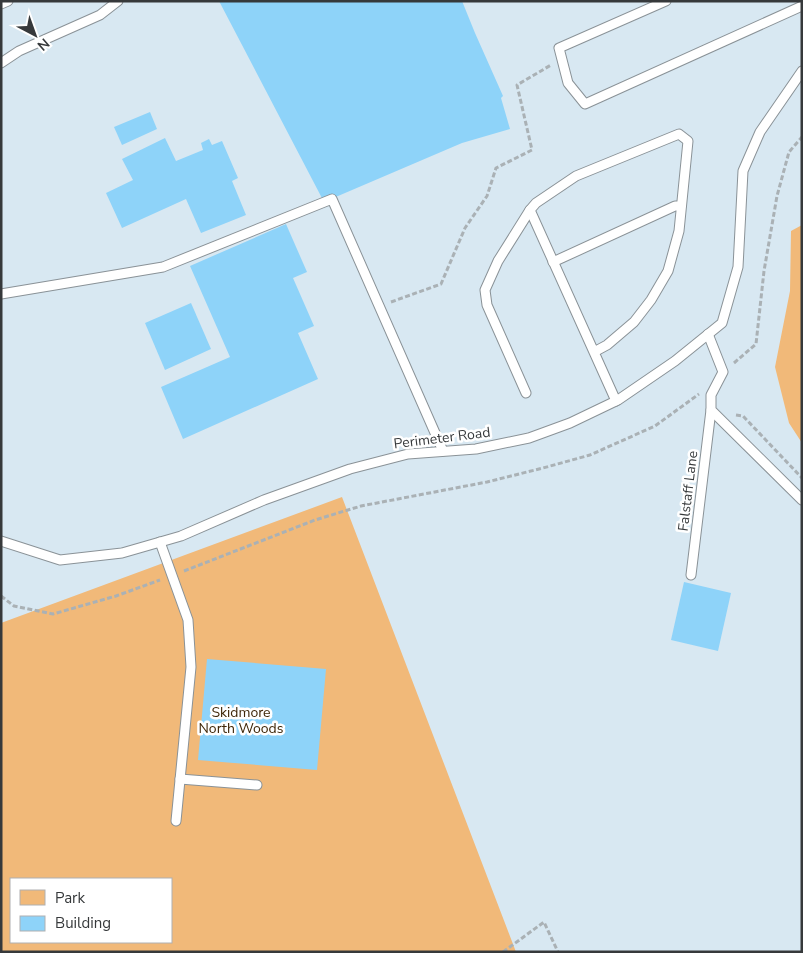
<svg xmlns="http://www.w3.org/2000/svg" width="803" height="953" viewBox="0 0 803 953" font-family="'Nunito Sans',sans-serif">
  <rect width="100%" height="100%" fill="#ebf4fa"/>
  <!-- built -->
  <path fill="#d8e8f2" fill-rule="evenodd" d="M1,1H802V952H1ZM11,879H171V942H11Z"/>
  <!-- green -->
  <g fill="#f1b979" fill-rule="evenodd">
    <polygon points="802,225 802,443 789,423 775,367 790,291 791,231"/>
    <path d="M342,497L516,952H1V623ZM11,879H171V942H11Z"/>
  </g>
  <!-- building -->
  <g fill="#8ed3f9">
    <polygon points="219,1 462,1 475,33 503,96 501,98 510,129 462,143 324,202"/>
    <polygon points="150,112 157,129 122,145 114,127"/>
    <polygon points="165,138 176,161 203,150 201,143 209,139 212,145 222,141 238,178 232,181 246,215 201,233 186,199 122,228 106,193 133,180 122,159"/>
    <polygon points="286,224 307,272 293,278 314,326 298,333 318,379 183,439 161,387 230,357 190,266"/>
    <polygon points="191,303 211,349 165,370 145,323"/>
    <polygon points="684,582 731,593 718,651 671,640"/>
    <polygon points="207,659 326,669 317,770 198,760"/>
  </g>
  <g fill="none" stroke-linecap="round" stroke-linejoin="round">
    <!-- service casing -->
    <g stroke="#8a9297" stroke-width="11">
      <g id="service">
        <polyline points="666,1 559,48 568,83 585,104 802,6"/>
        <polyline points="1,4 8,1"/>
        <polyline points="1,63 19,51 100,15 118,1"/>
        <polyline points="553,262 675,206 681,206"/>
        <polyline points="1,294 163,267 332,199 443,451"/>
        <polyline points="708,334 723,372 711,395 711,410 802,500"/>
        <polyline points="594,352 607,345 634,322 651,300 668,271 679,231 688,141 679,134 576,176 536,203 530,210 616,401"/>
        <polyline points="526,393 487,305 485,290 498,261 530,210"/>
        <polyline points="1,541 60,560 122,553 181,536 264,500 350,469 408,454 476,449 529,438 570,423 618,400 675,361 722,323 738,267 743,171 760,132 802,71"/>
        <polyline points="160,542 188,620 191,667 176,821"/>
        <polyline points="691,575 711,410"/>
        <polyline points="180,779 257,785"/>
      </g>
    </g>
    <!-- path -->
    <g stroke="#aab1b5" stroke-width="3" stroke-dasharray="5 2.5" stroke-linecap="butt">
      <polyline points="391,302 441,284 465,228 487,196 496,168 532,150 517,85 551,65"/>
      <polyline points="734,363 756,344 764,271 777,196 789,152 802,137"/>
      <polyline points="736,415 743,416 802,478"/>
      <polyline points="184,571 315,520 361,506 487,482 543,468 590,455 655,426 699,394"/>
      <polyline points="1,596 14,606 53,614 116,596 160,580"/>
      <polyline points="503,952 544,922 558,952"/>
    </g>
    <!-- service -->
    <use href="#service" stroke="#fff" stroke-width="9"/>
  </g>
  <g text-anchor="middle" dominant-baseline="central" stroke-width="5" stroke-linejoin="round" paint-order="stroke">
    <!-- street labels -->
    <g font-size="14" fill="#36393b" stroke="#fff">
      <text transform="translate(442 438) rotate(-7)">Perimeter Road</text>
      <text transform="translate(688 491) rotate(-83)">Falstaff Lane</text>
    </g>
    <!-- park labels -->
    <g font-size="14" fill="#3e2608" stroke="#fff">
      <text x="241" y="712">Skidmore<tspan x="241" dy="16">North Woods</tspan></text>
    </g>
  </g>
  <!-- border -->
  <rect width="803" height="953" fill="none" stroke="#36393b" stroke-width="5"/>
  <!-- legend -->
  <rect x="10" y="878" width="162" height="65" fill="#ffffff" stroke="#afb0b1"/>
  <rect x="20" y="890" width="25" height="15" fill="#f1b979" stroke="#afb0b1"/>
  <text x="55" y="903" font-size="15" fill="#36393b">Park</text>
  <rect x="20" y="916" width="25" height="15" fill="#8ed3f9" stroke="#afb0b1"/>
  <text x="55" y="928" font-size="15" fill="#36393b">Building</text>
  <!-- north arrow -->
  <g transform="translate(35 35) rotate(139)" stroke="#ffffff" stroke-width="4" paint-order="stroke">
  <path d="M0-4L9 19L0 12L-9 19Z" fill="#36393b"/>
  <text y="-8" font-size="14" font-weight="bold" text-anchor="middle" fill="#36393b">N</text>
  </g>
</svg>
